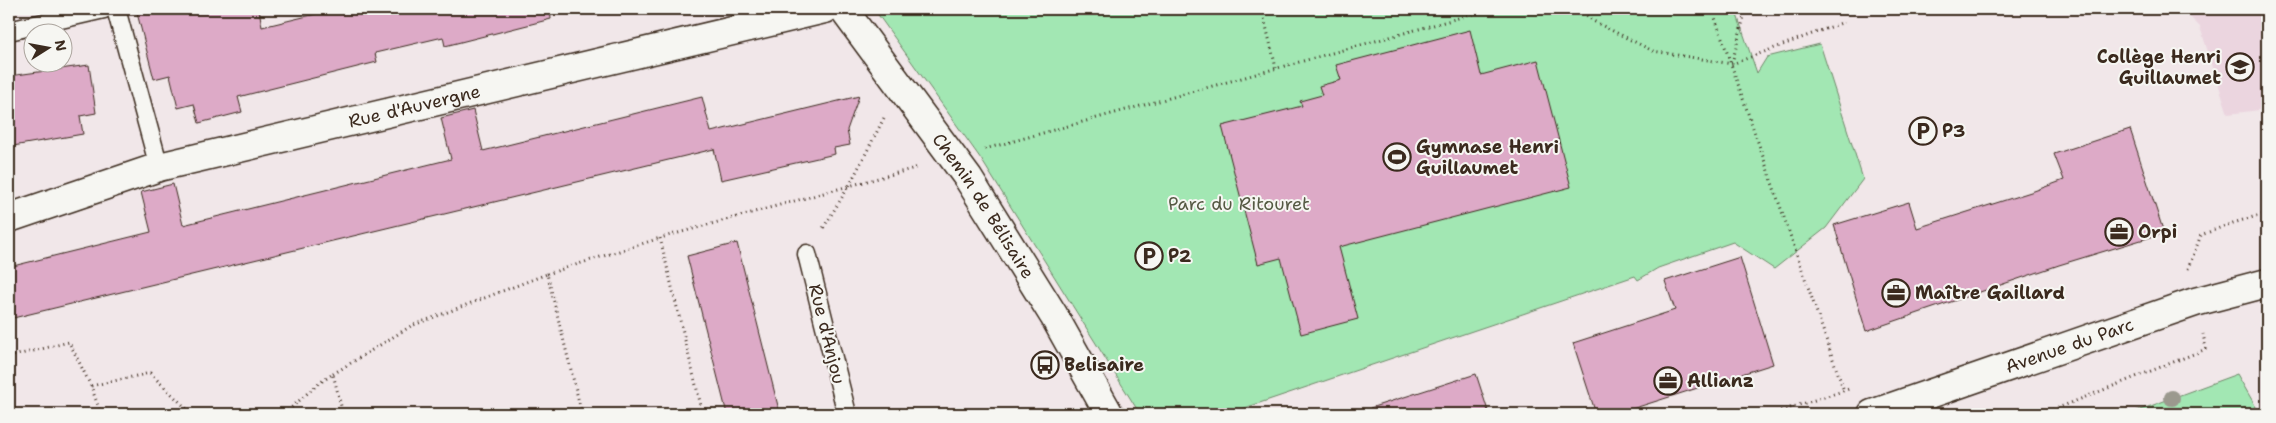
<svg xmlns="http://www.w3.org/2000/svg" width="2276" height="423" viewBox="0 0 2276 423" font-family="'Shantell Sans',sans-serif">
  <rect width="100%" height="100%" fill="#f1e7e9"/>
  <filter id="ink" filterUnits="userSpaceOnUse"><feTurbulence type="fractalNoise" baseFrequency=".02" numOctaves="2"/><feDisplacementMap in="SourceGraphic" scale="10" xChannelSelector="R" yChannelSelector="G"/><feConvolveMatrix kernelMatrix="1 2 1 2 8 2 1 2 1" color-interpolation-filters="sRGB"/></filter>
  <g filter="url(#ink)">
    <!-- built -->
    <polygon fill="#ebd5df" points="2182,9 2267,9 2267,109 2228,114 2200,27"/>
    <!-- green -->
    <g fill="#a2e7b3" stroke="#6e8868">
      <polygon points="874,9 1735,9 1757,73 1767,57 1820,44 1863,179 1826,228 1774,269 1733,242 1658,268 1638,280 1635,276 1227,414 1140,414 981,159"/>
      <polygon points="2237,374 2260,414 2129,414"/>
    </g>
    <!-- building -->
    <g fill="#ddaac7" stroke="#3b2a1e">
      <polygon points="136,9 259,9 262,27 316,14 315,9 550,9 551,19 445,46 443,37 375,53 377,62 238,97 242,112 199,123 194,104 178,108 170,75 154,79"/>
      <polygon points="1470,30 1481,75 1538,60 1571,187 1339,247 1358,319 1301,334 1281,258 1258,264 1222,126 1302,106 1300,101 1322,95 1319,86 1341,80 1336,65"/>
      <polygon points="89,65 96,113 80,116 83,134 13,146 9,120 9,76"/>
      <polygon points="859,96 847,130 850,145 834,148 835,154 721,180 714,149 9,319 9,267 151,232 141,192 173,184 183,225 451,159 441,118 473,110 483,151 702,97 711,132"/>
      <polygon points="2130,129 2164,233 2059,265 1866,331 1834,225 1909,202 1917,228 2034,191 2064,180 2054,154"/>
      <polygon points="737,243 780,414 727,414 687,256"/>
      <polygon points="1740,257 1773,364 1616,414 1596,414 1573,343 1675,310 1665,281"/>
      <polygon points="1476,374 1489,414 1371,414 1370,408"/>
    </g>
    <g fill="none" stroke-linecap="round" stroke-linejoin="round">
      <!-- lane casing -->
      <g stroke="#3b2a1e" stroke-width="21">
        <g id="lane">
          <polyline points="116,9 159,167"/>
          <polyline points="9,31 104,9"/>
          <polyline points="807,254 847,414"/>
        </g>
      </g>
      <!-- street casing -->
      <g stroke="#3b2a1e" stroke-width="31">
        <g id="street">
          <path id="s1" d="M843,9L968,178L1054,316L1109,414"/>
          <path id="s2" d="M9,218L159,167L825,9"/>
        </g>
      </g>
      <!-- secondary casing -->
      <g stroke="#3b2a1e" stroke-width="31">
        <g id="secondary">
          <path id="s3" d="M1872,414L2195,302L2267,283"/>
        </g>
      </g>
      <!-- path -->
      <g stroke="#3b2a1e" stroke-width="3" stroke-dasharray="1 4" stroke-linecap="butt">
        <polyline points="1262,9 1276,68"/>
        <polyline points="1579,9 1593,21 1653,51 1732,64 1844,22"/>
        <polyline points="1712,9 1844,391"/>
        <polyline points="1732,63 1746,9"/>
        <polyline points="884,118 849,186 919,167"/>
        <polyline points="985,149 1491,9"/>
        <polyline points="2188,269 2201,235 2233,223 2267,213"/>
        <polyline points="547,274 660,238"/>
        <polyline points="9,357 69,342 91,386"/>
        <polyline points="333,374 411,326 547,274 582,414"/>
        <polyline points="101,414 91,386 150,373 192,414"/>
        <polyline points="284,414 318,384 333,374 343,414"/>
        <polyline points="703,414 660,238 849,186 822,230"/>
        <polyline points="1771,414 1849,389"/>
        <polyline points="2038,414 2058,408 2206,349 2203,334"/>
      </g>
      <!-- lane -->
      <use href="#lane" stroke="#f6f6f2" stroke-width="18"/>
      <!-- street -->
      <use href="#street" stroke="#f6f6f2" stroke-width="28"/>
      <!-- secondary -->
      <use href="#secondary" stroke="#f6f6f2" stroke-width="28"/>
    </g>
    <!-- trees -->
    <circle fill="#9b998e" cx="2172" cy="398" r="8"/>
  </g>
  <!-- icons -->
  <defs>
    <g id="school-ring" transform="scale(1.4375)"><circle r="9.5" fill="#f6f6f2" stroke="#3b2a1e" stroke-width="1.5"/><path d="M0-5L7-2L0 1L-7-2ZM-4 1L0 2.5L4 1V4Q0 6-4 4Z" fill="#3b2a1e"/></g>
    <g id="parking-ring" transform="scale(1.4375)"><circle r="9.5" fill="#f6f6f2" stroke="#3b2a1e" stroke-width="1.5"/><path d="M-3.5-5.5H1a3.5 3.5 0 0 1 0 7H-1V5.5H-3.5ZM-1-3.4V-.6H.8a1.4 1.4 0 0 0 0-2.8Z" fill="#3b2a1e"/></g>
    <g id="stadium-ring" transform="scale(1.4375)"><circle r="9.5" fill="#f6f6f2" stroke="#3b2a1e" stroke-width="1.5"/><path d="M0-5a6.5 5 0 1 0 0 10a6.5 5 0 1 0 0-10ZM-3.5-1.8h7v3.6h-7Z" fill="#3b2a1e"/></g>
    <g id="office-ring" transform="scale(1.4375)"><circle r="9.5" fill="#f6f6f2" stroke="#3b2a1e" stroke-width="1.5"/><path d="M-6-3h4V-5.5h4V-3h4V5H-6ZM-1-4.5V-3h2v-1.5ZM-6 0V1H6V0Z" fill="#3b2a1e"/></g>
    <g id="bus-ring" transform="scale(1.4375)"><circle r="9.5" fill="#f6f6f2" stroke="#3b2a1e" stroke-width="1.5"/><path d="M-5-6H5V4H4V6H2V4H-2V6H-4V4H-5ZM-3.5-4V0h7V-4ZM-3.5 1.2v1.5H-2V1.2ZM2 1.2v1.5H3.5V1.2Z" fill="#3b2a1e"/></g>
  </defs>
  <g fill-rule="evenodd">
    <use href="#school-ring" x="2240" y="67"/>
    <use href="#parking-ring" x="1923" y="131"/>
    <use href="#stadium-ring" x="1397" y="157"/>
    <use href="#office-ring" x="2119" y="232"/>
    <use href="#parking-ring" x="1149" y="256"/>
    <use href="#office-ring" x="1896" y="293"/>
    <use href="#bus-ring" x="1045" y="365"/>
    <use href="#office-ring" x="1668" y="381"/>
  </g>
  <g text-anchor="middle" dominant-baseline="central" stroke-width="4" stroke-linejoin="round" paint-order="stroke">
    <!-- poi labels -->
    <g font-size="18" font-weight="bold" fill="#3b2a1e" stroke="#f6f6f2" text-anchor="start">
      <text x="2221" y="57" text-anchor="end">Collège Henri<tspan x="2221" dy="21">Guillaumet</tspan></text>
      <text x="1942" y="131">P3</text>
      <text x="1416" y="147">Gymnase Henri<tspan x="1416" dy="21">Guillaumet</tspan></text>
      <text x="2138" y="232">Orpi</text>
      <text x="1168" y="256">P2</text>
      <text x="1915" y="293">Maître Gaillard</text>
      <text x="1064" y="365">Belisaire</text>
      <text x="1687" y="381">Allianz</text>
    </g>
    <!-- street labels -->
    <g font-size="18" fill="#3b2a1e" stroke="#f6f6f2">
      <text stroke="none"><textPath href="#s2" startOffset="421">Rue d'Auvergne</textPath></text>
      <text stroke="none"><textPath href="#s1" startOffset="242">Chemin de Bélisaire</textPath></text>
      <text transform="translate(827 334) rotate(76)">Rue d'Anjou</text>
      <text stroke="none"><textPath href="#s3" startOffset="209">Avenue du Parc</textPath></text>
    </g>
    <!-- park labels -->
    <g font-size="18" fill="#555943" stroke="#f6f6f2">
      <text x="1239" y="204">Parc du Ritouret</text>
    </g>
  </g>
  <!-- margin -->
  <rect width="2276" height="423" fill="none" stroke="#f6f6f2" stroke-width="30"/>
  <rect x="15" y="15" width="2246" height="393" fill="none" stroke="#3b2a1e" stroke-width="2" filter="url(#ink)"/>
  <!-- north arrow -->
  <g transform="translate(48 48) rotate(79)"><circle r="24" fill="#f6f6f2" stroke="#aba49d"/>
  <path d="M0-4L9 19L0 12L-9 19Z" fill="#3b2a1e"/>
  <text y="-8" font-size="14" font-weight="bold" text-anchor="middle" fill="#3b2a1e">N</text>
  </g>
</svg>
